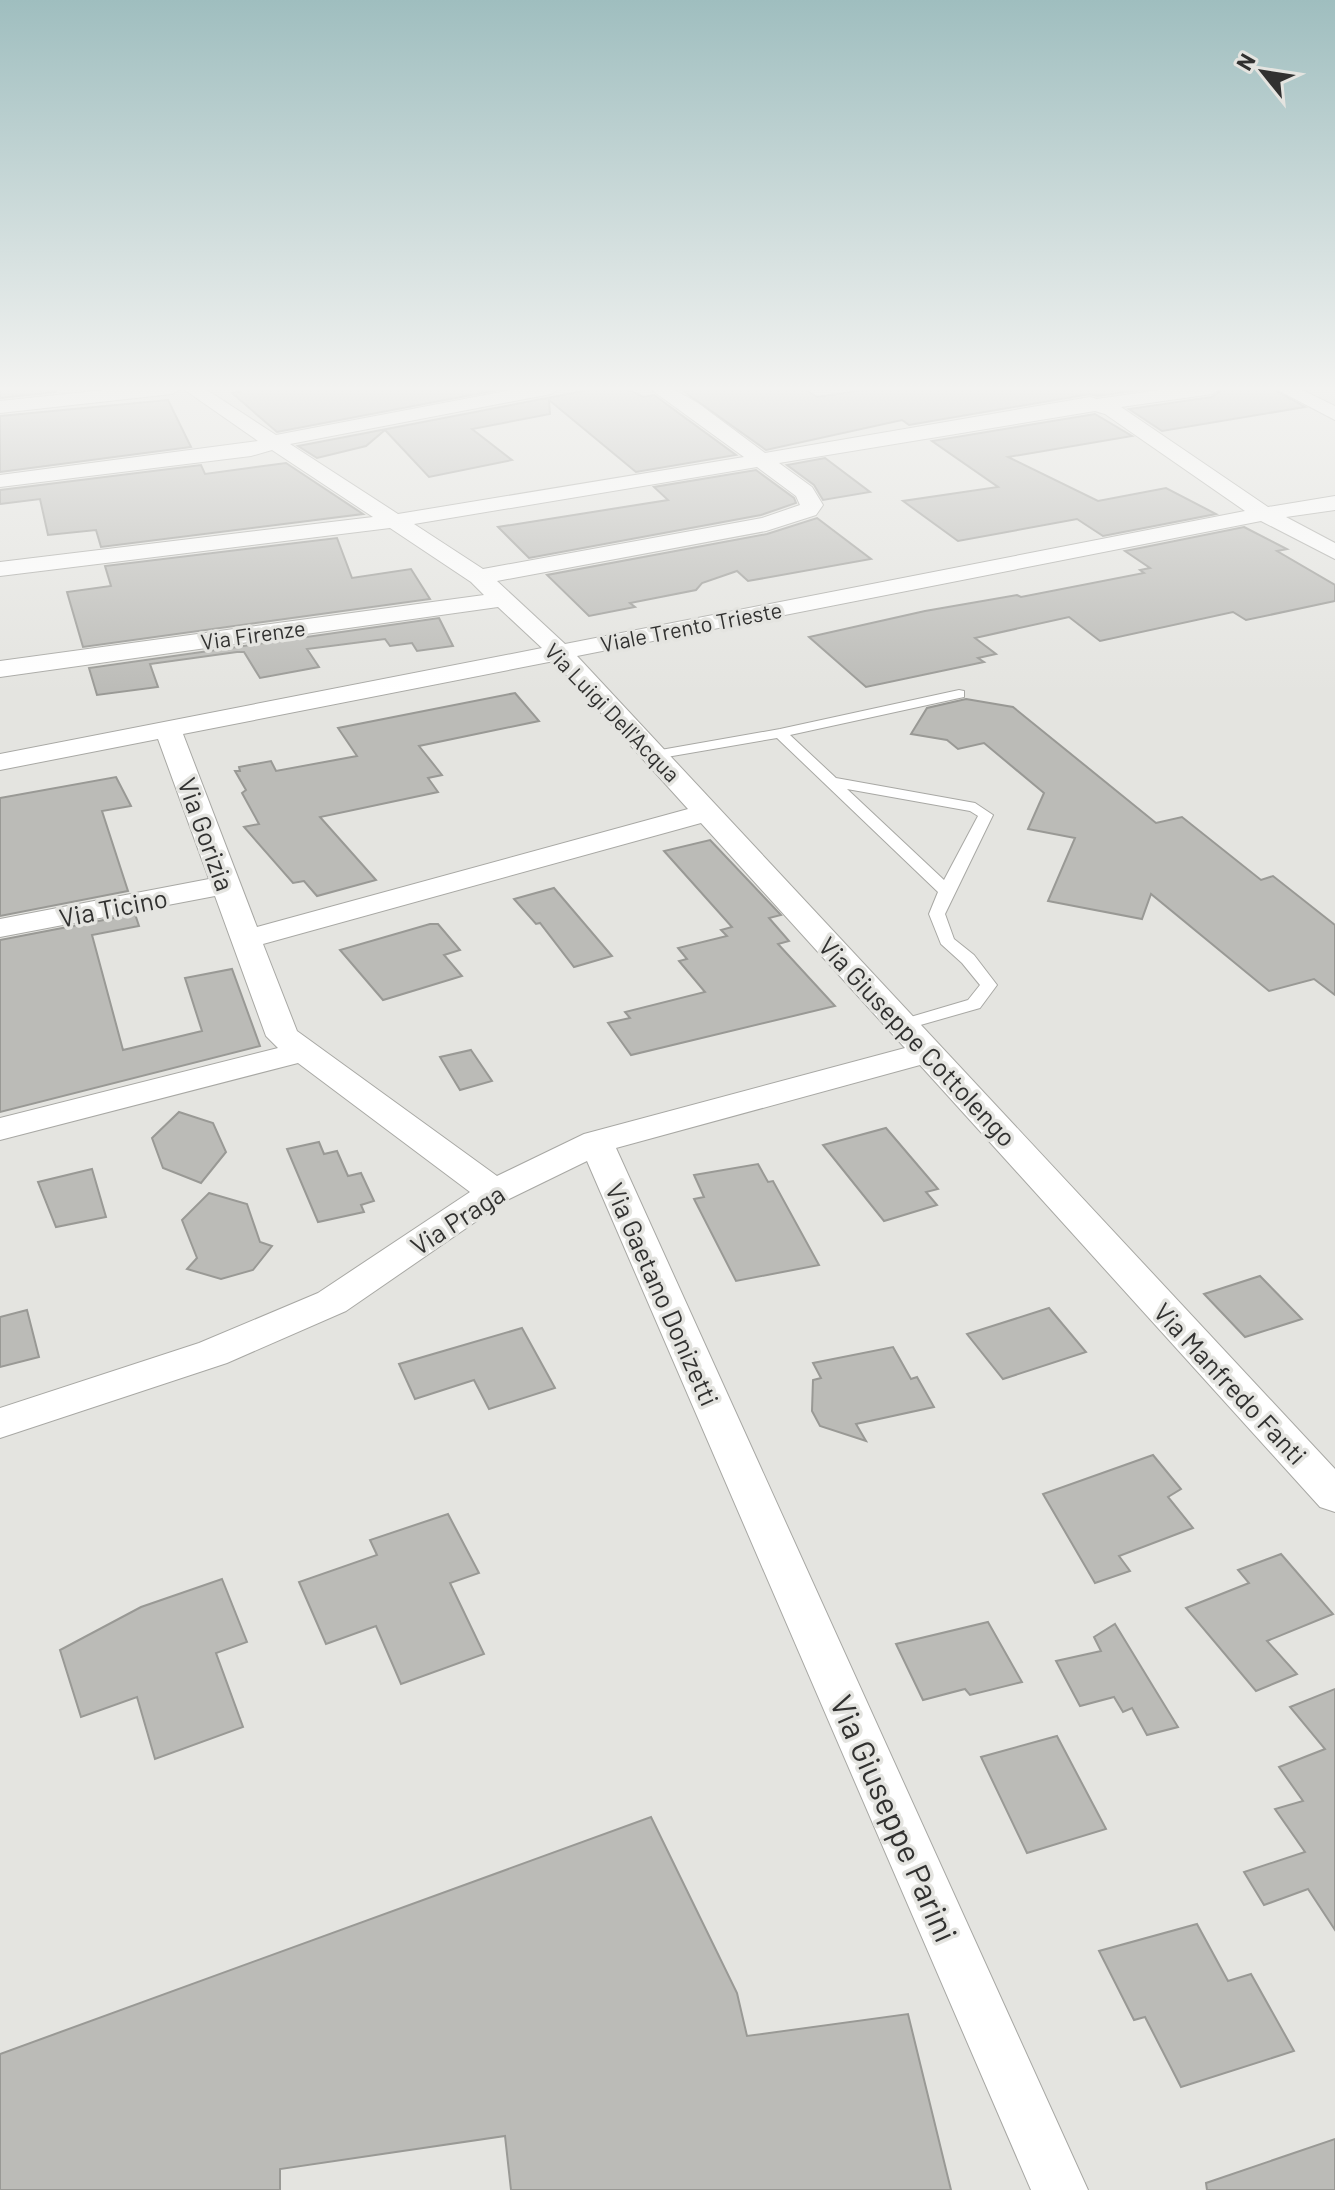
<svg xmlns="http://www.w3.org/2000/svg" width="1335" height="2190" viewBox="0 0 1335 2190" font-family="Barlow,sans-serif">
  <rect width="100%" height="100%" fill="#e4e4e0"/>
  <!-- building -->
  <g fill="#bbbbb7" stroke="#999995" stroke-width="2">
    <polygon points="0,388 55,388 56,392 0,398"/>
    <polygon points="237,388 508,388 277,432 232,393 240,392"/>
    <polygon points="599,388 626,388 643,397 654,395 736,455 636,472 549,400 550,414 472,429 512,460 429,477 385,430 366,446 317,458 298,446"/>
    <polygon points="706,388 803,388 817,397 877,388 1155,388 1097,396 1090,394 909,425 902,420 766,450 683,391"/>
    <polygon points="1224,388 1271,388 1305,407 1162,431 1129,409 1212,397"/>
    <polygon points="168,400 191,447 0,472 0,416"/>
    <polygon points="1095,414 1132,436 1008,457 1098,501 1166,488 1216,514 1103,536 1077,519 958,541 903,501 998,487 932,441"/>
    <polygon points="825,458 870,492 823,500 814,485 787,465"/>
    <polygon points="286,463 363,514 101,547 96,530 48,535 40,499 0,504 0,490 201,465 205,474"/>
    <polygon points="756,470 794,498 796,503 761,515 529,558 498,527 668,500 654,487"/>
    <polygon points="817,518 871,559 748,581 737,571 702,583 696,590 630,603 635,607 589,616 547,575 767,534"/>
    <polygon points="1244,527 1287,549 1277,551 1335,585 1335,601 1246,620 1233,612 1100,641 1069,617 975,638 996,654 978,658 984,662 866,687 809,637 925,611 1017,595 1021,597 1144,573 1140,570 1150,568 1125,551"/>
    <polygon points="337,538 352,578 411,569 430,599 83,647 67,592 111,586 105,566"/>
    <polygon points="439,618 453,646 417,651 412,643 390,646 385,639 307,649 319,667 260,678 244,652 237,652 150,664 158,687 97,695 89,668"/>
    <polygon points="515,693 539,721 419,746 442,775 428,778 438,792 320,817 376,880 317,896 304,881 293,883 244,827 259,824 242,793 246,790 235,771 240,771 239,767 271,761 276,771 357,756 338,728"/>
    <polygon points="966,699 1013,707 1156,823 1182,817 1261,880 1273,876 1335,925 1335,995 1314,979 1269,991 1151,894 1142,919 1048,901 1075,838 1028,829 1044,793 984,743 958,749 947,740 911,734 927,708"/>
    <polygon points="116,777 131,806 102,811 128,891 0,916 0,798"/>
    <polygon points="710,840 781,915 769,918 789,941 778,944 835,1006 631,1055 608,1023 630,1018 625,1012 705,992 679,961 687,959 678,948 727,936 721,930 732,927 664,851"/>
    <polygon points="554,888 612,956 574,967 540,923 536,924 514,899"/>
    <polygon points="135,914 139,926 92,935 123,1050 202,1031 185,978 232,969 260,1046 0,1112 0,940"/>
    <polygon points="430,924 438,924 460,950 444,955 462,976 383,1000 340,950"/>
    <polygon points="471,1050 492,1081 460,1090 440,1057"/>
    <polygon points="179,1112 213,1123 226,1152 201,1183 163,1168 152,1138"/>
    <polygon points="886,1128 938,1189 926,1192 937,1205 884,1221 823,1145"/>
    <polygon points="319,1142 324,1154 337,1151 348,1176 361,1173 374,1201 361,1205 364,1212 318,1222 287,1149"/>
    <polygon points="758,1164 768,1182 773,1181 819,1265 736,1281 694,1199 704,1197 694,1175"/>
    <polygon points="92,1169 106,1217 56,1227 38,1182"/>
    <polygon points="209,1193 247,1204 260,1242 272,1246 253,1270 221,1279 187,1269 197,1258 182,1220"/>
    <polygon points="1260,1276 1302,1319 1245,1337 1204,1294"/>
    <polygon points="1049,1308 1086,1352 1003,1379 967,1334"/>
    <polygon points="27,1310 39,1357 0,1367 0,1317"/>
    <polygon points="522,1328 555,1388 489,1409 474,1380 415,1399 399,1364"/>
    <polygon points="893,1347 911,1379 917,1377 934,1407 856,1424 866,1441 820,1426 812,1411 813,1380 821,1378 813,1363"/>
    <polygon points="1153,1455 1181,1489 1168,1497 1193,1528 1119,1556 1130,1571 1095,1583 1043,1494"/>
    <polygon points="448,1514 479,1573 450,1583 484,1654 401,1684 376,1626 326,1644 299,1582 377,1555 370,1540"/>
    <polygon points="1281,1554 1333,1614 1267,1641 1297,1674 1256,1691 1186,1608 1249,1583 1238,1570"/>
    <polygon points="222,1579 247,1642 216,1653 243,1727 155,1759 137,1697 81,1717 60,1650 141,1607"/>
    <polygon points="988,1622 1022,1682 970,1695 965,1689 923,1700 896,1644"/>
    <polygon points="1115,1624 1154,1688 1178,1727 1147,1735 1132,1708 1123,1712 1114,1697 1080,1706 1056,1661 1101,1651 1094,1637"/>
    <polygon points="1335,1689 1335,1930 1308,1889 1264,1905 1244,1872 1305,1852 1275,1809 1303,1801 1279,1767 1325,1749 1290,1707"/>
    <polygon points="1057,1736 1106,1829 1027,1853 981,1757"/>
    <polygon points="651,1817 737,1993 747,2036 908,2014 951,2190 511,2190 505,2136 280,2169 280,2190 0,2190 0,2054"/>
    <polygon points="1197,1924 1228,1981 1251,1974 1294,2051 1181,2087 1145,2017 1134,2020 1099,1951"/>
    <polygon points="1335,2139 1335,2190 1207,2190 1206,2183"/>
  </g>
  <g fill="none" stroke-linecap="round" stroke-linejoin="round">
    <!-- lane casing -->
    <g stroke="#a8a8a4" stroke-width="2">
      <path id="lane" d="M959,690L964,691V697L790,735L836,778L975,803L993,815L945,914L954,939L974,955L997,985L980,1008L903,1030L894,1025L897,1021L968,1000L980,985L962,963L941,944L929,914L938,892L777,738L655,759L648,755L655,751L780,729ZM847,789L970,811L978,816L944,880Z"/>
    </g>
    <!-- street casing -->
    <g stroke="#a8a8a4" stroke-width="2">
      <g id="street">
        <path d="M123,388H204L276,435L522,388H560L551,394L290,444L398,514L744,457L649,388H671L698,403L765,453L1090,397L1097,399L1174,388H1221L1212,394L1121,407L1268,507L1335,496V510L1286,517L1335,543V559L1261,521L577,656L1335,1469V1512L1320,1507L920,1065L616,1148L1088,2190H1031L587,1161L507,1200L346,1311L227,1363L0,1438V1408L199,1343L318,1293L470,1192L298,1063L0,1140V1118L278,1048L266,1036L215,896L0,937V919L209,879L158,739L0,770V754L542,648L498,607L0,677V661L484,595L471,582L390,528L0,576V562L373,517L272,450L251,456L0,487V475L258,441L182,388L172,394L0,413V401ZM1095,411L1105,414L1245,511L565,644L497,581L766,531L816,515L823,505L812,487L779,463ZM757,467L796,496L800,505L762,518L483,569L414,524ZM554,661L688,809L257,927L183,734ZM701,823L905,1048L584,1134L497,1176L297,1031L263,944Z"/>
        <polygon points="1274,388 1298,388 1335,406 1335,420"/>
      </g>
    </g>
    <!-- lane -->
    <use href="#lane" fill="#fff" fill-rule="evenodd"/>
    <!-- street -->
    <use href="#street" fill="#fff" fill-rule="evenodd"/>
  </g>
  <!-- sky -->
  <linearGradient id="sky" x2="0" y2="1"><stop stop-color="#9fbebf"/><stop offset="0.56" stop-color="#f3f3f1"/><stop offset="1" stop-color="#f3f3f1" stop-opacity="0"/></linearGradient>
  <rect width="1335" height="694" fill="url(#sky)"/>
  <g text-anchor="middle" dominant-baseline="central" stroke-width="7" stroke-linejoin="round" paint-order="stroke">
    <!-- far-street labels -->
    <g font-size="22" fill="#313130" stroke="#e4e4e0">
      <text transform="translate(691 626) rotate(-11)">Viale Trento Trieste</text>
      <text transform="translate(253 634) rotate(-8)">Via Firenze</text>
      <text transform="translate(613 712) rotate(46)">Via Luigi Dell'Acqua</text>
    </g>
    <!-- street labels -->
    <g font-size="26" fill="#313130" stroke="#e4e4e0">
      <text transform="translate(207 834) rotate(70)">Via Gorizia</text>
      <text transform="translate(113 907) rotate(-11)">Via Ticino</text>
      <text transform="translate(918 1041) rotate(47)">Via Giuseppe Cottolengo</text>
      <text transform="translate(457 1219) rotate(-33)">Via Praga</text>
      <text transform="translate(663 1294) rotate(66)">Via Gaetano Donizetti</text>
      <text transform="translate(1231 1383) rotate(47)">Via Manfredo Fanti</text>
    </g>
    <!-- near-street labels -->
    <g font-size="32" fill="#313130" stroke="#e4e4e0">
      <text transform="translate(895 1818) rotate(66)">Via Giuseppe Parini</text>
    </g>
  </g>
  <!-- north arrow -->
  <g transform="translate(1263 72) rotate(300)" stroke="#e4e4e0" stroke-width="6" paint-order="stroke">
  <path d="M0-6L14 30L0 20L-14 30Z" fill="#313130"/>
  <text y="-12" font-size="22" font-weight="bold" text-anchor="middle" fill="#313130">N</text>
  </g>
</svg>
